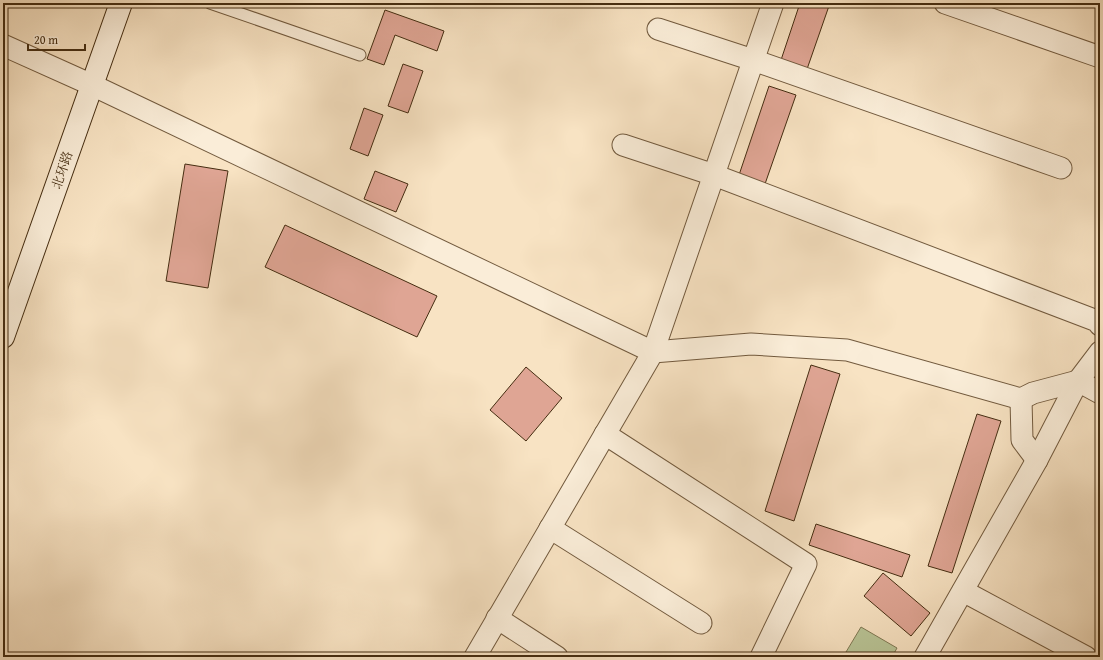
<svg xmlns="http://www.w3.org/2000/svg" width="1103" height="660" viewBox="0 0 1103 660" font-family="'Gentium Book Plus','Noto Serif SC',serif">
  <rect width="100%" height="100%" fill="#f8e3c3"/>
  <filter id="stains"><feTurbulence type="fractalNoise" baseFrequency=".005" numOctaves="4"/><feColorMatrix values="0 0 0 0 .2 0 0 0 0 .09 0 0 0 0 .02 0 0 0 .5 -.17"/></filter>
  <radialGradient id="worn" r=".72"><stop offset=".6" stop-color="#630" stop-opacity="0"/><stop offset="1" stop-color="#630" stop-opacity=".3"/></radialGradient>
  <!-- green -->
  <polygon fill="#b9c597" stroke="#7f7954" points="861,627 897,648 892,657 843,657"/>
  <!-- building -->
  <g fill="#dfa594" stroke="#452d11">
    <polygon points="800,3 830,3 806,72 780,63"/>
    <polygon points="385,10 444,31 437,51 395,35 384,65 367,59"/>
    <polygon points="403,64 423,71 408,113 388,106"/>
    <polygon points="769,86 796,95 765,184 739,175"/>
    <polygon points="364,108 383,115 368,156 350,149"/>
    <polygon points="185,164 228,171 208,288 166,281"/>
    <polygon points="375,171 408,184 396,212 364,199"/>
    <polygon points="285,225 437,296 417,337 265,267"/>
    <polygon points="811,365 840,374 794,521 765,511"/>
    <polygon points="526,367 562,398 526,441 490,410"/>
    <polygon points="977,414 1001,421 952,573 928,566"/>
    <polygon points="816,524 910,555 902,577 809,545"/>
    <polygon points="883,573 930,613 911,636 864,596"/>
  </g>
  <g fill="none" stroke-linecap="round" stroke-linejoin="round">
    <!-- lane casing -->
    <g stroke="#725a3e" stroke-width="13">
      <polyline id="lane" points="210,3 360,55"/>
    </g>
    <!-- street casing -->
    <g stroke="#725a3e" stroke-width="23">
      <g id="street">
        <polyline points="945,3 1100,57"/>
        <polyline points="658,29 753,60 1061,168"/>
        <polyline points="3,45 92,85 653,352 751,344 847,350 1021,399 1033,393 1078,381 1100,393"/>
        <polyline points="623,145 714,175 1097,321 1100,325"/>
        <polyline points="1021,399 1022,440 1037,460"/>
        <polyline points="605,434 806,564 761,657"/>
        <polyline points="550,528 701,623"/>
        <polyline points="963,591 1086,657"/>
        <polyline points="497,618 557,657"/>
        <polyline points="475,657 653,352 773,3"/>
        <polyline points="925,657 1037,460 1078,381 1100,352"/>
      </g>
    </g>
    <!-- secondary casing -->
    <g stroke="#452d11" stroke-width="24">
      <polyline id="secondary" points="3,337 121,3"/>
    </g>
    <!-- lane -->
    <use href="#lane" stroke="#faedd8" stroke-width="11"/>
    <!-- street -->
    <use href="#street" stroke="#faedd8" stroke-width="21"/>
    <!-- secondary -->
    <use href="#secondary" stroke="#faedd8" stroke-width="22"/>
  </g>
  <g text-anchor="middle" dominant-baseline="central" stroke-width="3" stroke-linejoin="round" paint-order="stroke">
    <!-- street labels -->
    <g font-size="13" fill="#452d11" stroke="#faedd8">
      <text transform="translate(62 170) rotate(-71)">北环路</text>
    </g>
  </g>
  <!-- margin -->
  <rect width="1103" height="660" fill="none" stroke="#f8e3c3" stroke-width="16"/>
  <rect x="4" y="4" width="1095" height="652" fill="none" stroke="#452d11" stroke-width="2"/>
  <rect x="8" y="8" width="1087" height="644" fill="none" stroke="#452d11"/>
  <!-- scale -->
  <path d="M28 44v6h57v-6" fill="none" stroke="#452d11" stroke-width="2"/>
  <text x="34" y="44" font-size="12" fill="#452d11" stroke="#faedd8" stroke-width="3" paint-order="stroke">20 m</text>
  <rect width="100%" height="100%" filter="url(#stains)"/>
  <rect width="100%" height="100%" fill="url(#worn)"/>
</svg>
